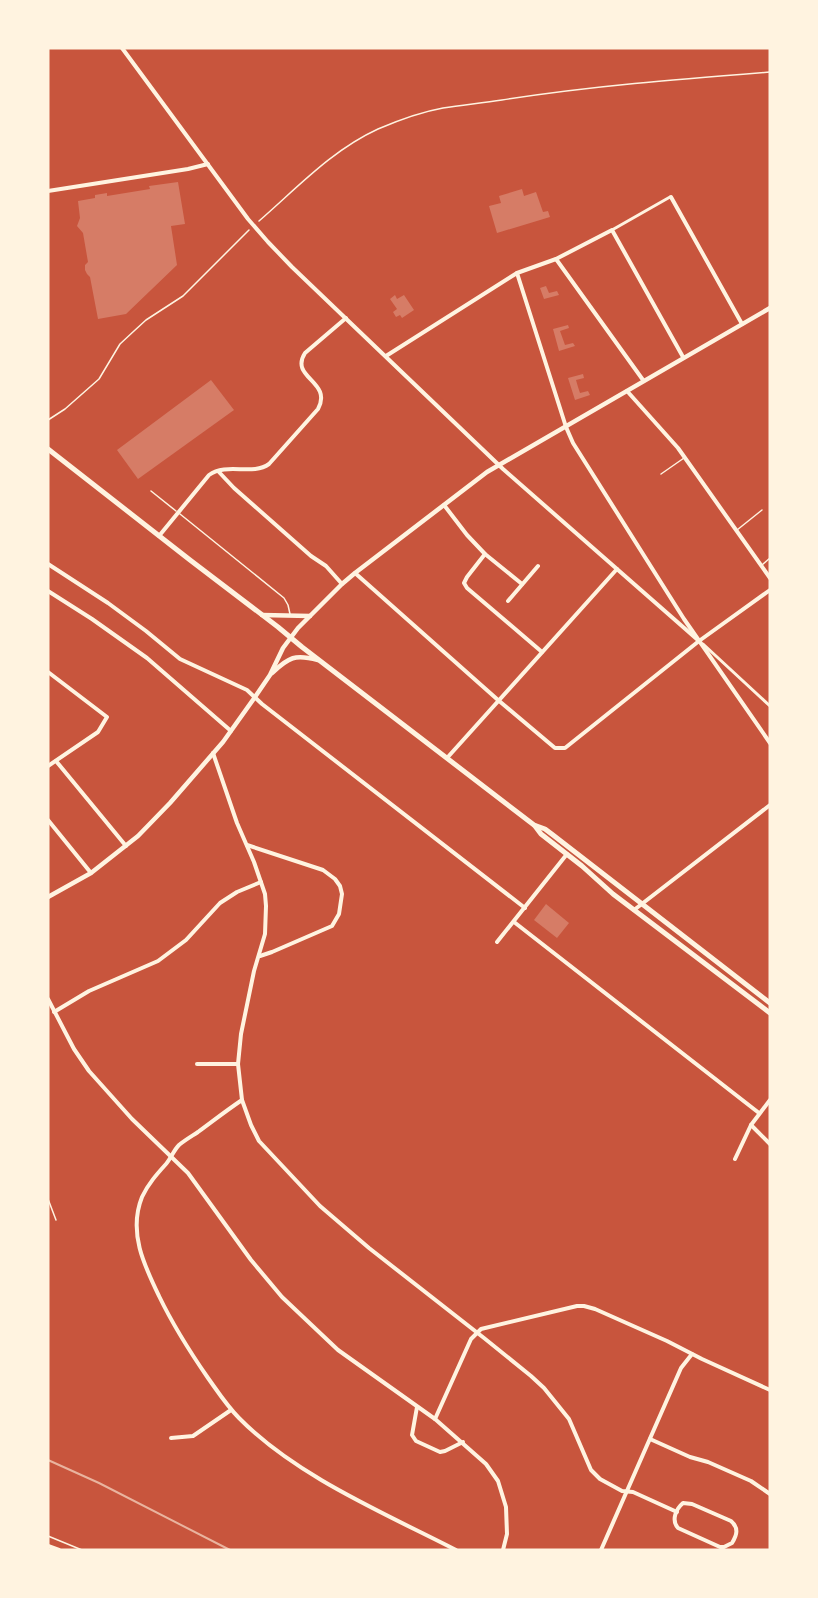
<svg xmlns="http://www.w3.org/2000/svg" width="818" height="1598" viewBox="0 0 818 1598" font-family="'PT Serif',serif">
  <rect width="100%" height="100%" fill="#c8553d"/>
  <!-- building -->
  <g fill="#d67c66">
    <polygon points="178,182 185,224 171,226 177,265 126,314 98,319 90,277 87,274 85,270 85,265 88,262 83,233 77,226 80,218 78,201 95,198 95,195 107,193 107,196 150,189 149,186"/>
    <polygon points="522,189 524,196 536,192 543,212 548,211 550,217 497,233 489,206 501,203 499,196"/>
    <polygon points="546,286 549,293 557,291 559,295 544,299 540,288"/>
    <polygon points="395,295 397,299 404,295 414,310 402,318 400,315 396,317 393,312 397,309 390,299"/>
    <polygon points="568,325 569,328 560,331 565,345 573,343 575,346 559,351 553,329"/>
    <polygon points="583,374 584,378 576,380 578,387 580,393 588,391 590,395 575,400 568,378"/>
    <polygon points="211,380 234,410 138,479 117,450"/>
    <polygon points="546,904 569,923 557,938 534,920"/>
  </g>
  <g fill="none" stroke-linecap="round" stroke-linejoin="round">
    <!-- path -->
    <g stroke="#fff3e0" stroke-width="1.5">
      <path d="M259,221C297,188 332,150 378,129C399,120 421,112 443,108C463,105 482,103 502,100C591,86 681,79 770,72"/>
      <polyline points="48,420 65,409 99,379 120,344 134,331 146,320 183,296 249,230"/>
      <polyline points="770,442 770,443"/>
      <polyline points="48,1536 82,1550"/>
    </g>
    <!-- service -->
    <g stroke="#fff3e0" stroke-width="1.5">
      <polyline points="661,474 684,458"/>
      <polyline points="151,491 176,511"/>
      <polyline points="180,514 284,598 288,605 290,614"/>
      <polyline points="737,530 762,510"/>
      <polyline points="762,565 770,558"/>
      <polyline points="48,1199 56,1220"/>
    </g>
    <!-- pedestrian -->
    <g stroke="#fff3e0" stroke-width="3">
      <polyline points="612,230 670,197"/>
      <polyline points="703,644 770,706"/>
    </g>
    <!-- minor -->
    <g stroke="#fff3e0" stroke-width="4">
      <polyline points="122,48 248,219 268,242 292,267 503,469 699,641"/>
      <polyline points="48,191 188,169 208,164"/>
      <polyline points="671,197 742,324"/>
      <polyline points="556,259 643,380"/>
      <polyline points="517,273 566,427 573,443 684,619 770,743"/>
      <polyline points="386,356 517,273 556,259 612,230 683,357"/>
      <polyline points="627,391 678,448 770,578"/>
      <polyline points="218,471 234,488 311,556 326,566 342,584"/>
      <polyline points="444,505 467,535 485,554 522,584"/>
      <path d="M159,536L209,475C227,462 252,476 269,464L318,409C333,381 289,378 305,353L346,318"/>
      <polyline points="485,554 467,577 464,583 467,588 542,652"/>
      <polyline points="48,564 108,603 146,631 180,659 247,690 262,704 525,908"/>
      <polyline points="355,573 498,700 555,748 565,748 699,641 770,590"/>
      <polyline points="48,591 92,619 147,658 231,731"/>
      <polyline points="508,601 538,566"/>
      <polyline points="48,672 107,717 98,732 48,766"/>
      <polyline points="213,753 237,823 254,862 265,894 266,906 265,934 254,971 241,1034 238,1064 242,1100 251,1125 259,1141 320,1206 369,1248 484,1338 531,1376 544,1388 569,1419 591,1470 600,1479 622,1491 633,1492 677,1512"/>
      <polyline points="447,758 617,569"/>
      <polyline points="56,761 126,846"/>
      <polyline points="48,820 91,873"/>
      <polyline points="247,845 323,870 335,879 340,886 342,894 339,914 332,926 272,952 260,956"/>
      <polyline points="634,910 770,805"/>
      <polyline points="514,922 759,1113"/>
      <polyline points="497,942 567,854"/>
      <polyline points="48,999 74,1049 89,1071 132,1119 188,1173 251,1260 282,1297 338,1350 435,1419 486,1464 498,1481 506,1507 507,1534 503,1550"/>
      <polyline points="54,1012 89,991 158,961 186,940 220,903 237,892 261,882"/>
      <polyline points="197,1064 238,1064"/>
      <path d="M242,1100C227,1110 213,1121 198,1132C192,1136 185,1140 179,1145C174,1150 171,1158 166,1164C157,1174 148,1184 142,1197C128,1232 144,1265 159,1296C173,1325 190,1352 208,1378C218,1392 227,1406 239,1418C296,1476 384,1513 456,1550"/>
      <polyline points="751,1125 770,1144"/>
      <polyline points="735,1159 751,1125 770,1100"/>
      <polyline points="417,1407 412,1435 416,1441 440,1452 445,1451 463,1442"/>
      <polyline points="435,1419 471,1339 481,1329 577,1306 584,1306 595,1309 667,1341 702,1359 770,1390"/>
      <polyline points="171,1438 193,1436 231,1410"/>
      <polyline points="650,1439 690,1457 708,1462 751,1481 770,1494"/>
      <path d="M683,1503L692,1504L731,1521C739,1528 737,1535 732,1543L724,1547H720L678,1528C671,1520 676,1509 683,1503Z"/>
      <polyline points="48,1546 59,1550"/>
      <polyline points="601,1550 681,1368 692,1354"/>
    </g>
    <!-- tertiary -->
    <g stroke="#fff3e0" stroke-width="4.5">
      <polyline points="262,615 310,616"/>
      <path d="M272,673C289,657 295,654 318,660"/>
      <polyline points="48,897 91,873 138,836 170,803 223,742 255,697 270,675 283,648 298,628 342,584 355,573 487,472 770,308"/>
    </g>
    <!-- secondary -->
    <g stroke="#fff3e0" stroke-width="5">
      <polyline points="48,449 190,560 278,627 302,647 534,825 545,829 553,835 770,1003"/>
      <polyline points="535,826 541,834 582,866 613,894 770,1013"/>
    </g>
    <!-- rail -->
    <polyline stroke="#e9b49f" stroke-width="2" points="48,1460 99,1483 230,1550"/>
  </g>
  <!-- border -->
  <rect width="818" height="1598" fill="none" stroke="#fff3e0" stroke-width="99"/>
</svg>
